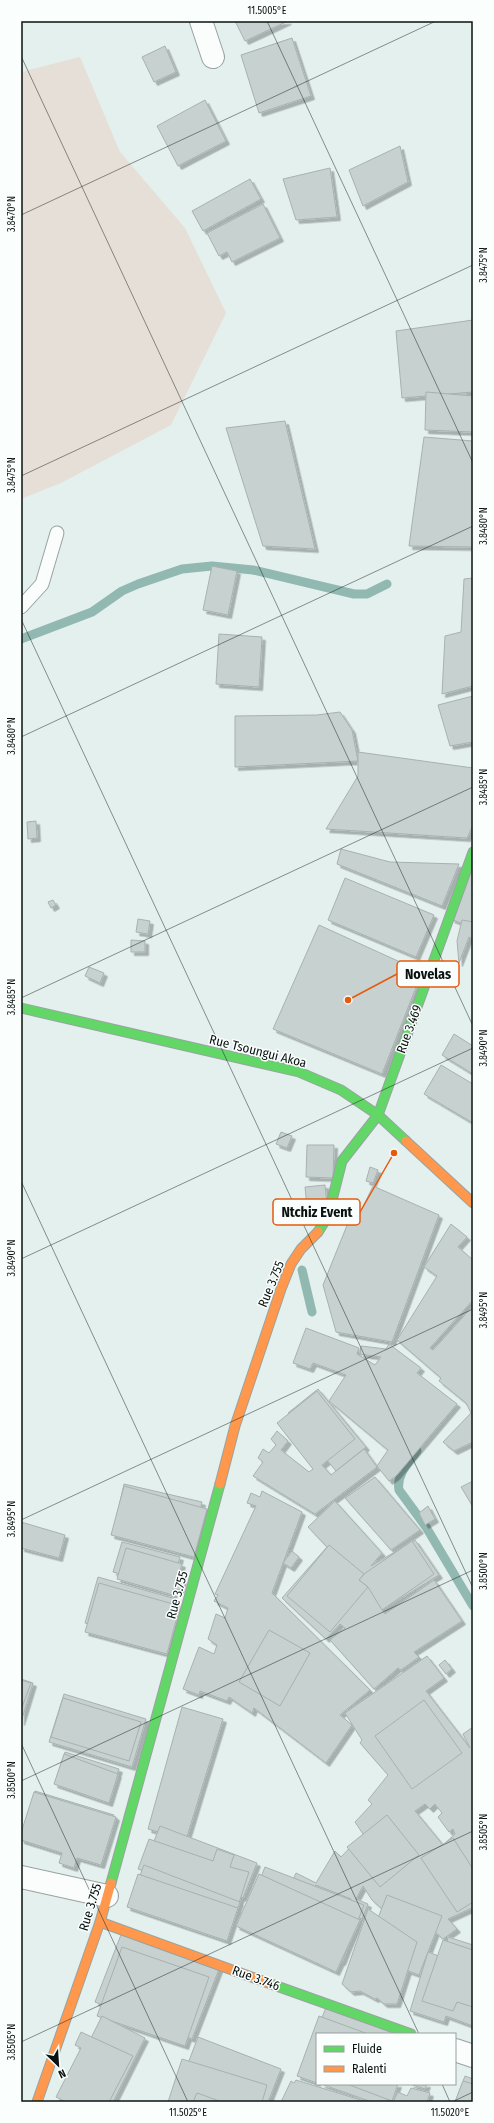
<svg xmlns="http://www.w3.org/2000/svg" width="494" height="2123" viewBox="0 0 494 2123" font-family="'Fira Sans Condensed',sans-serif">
  <defs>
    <filter id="shadow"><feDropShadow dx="3.5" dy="3.5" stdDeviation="0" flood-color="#0004"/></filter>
  </defs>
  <rect width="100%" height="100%" fill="#e3f0ee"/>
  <!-- green -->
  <polygon fill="#e6dfd7" points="80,57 120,152 185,228 226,313 171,425 61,483 21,499 21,72"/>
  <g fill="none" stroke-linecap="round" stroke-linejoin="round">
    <!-- stream -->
    <g stroke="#92b8b2" stroke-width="9">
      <polyline points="21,639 92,612 122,591 138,584 182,569 212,566 253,570 354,594 367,594 387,584"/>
      <polyline points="302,1270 312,1312"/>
      <path d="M417,1451C409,1462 396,1475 399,1490L426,1527L473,1606"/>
    </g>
  </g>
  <!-- building -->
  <g fill="#c7d1cf" stroke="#a7b2b0" fill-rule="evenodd" filter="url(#shadow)">
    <polygon points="235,21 288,21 245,41"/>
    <polygon points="292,38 311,96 259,113 241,55"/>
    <polygon points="165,46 176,72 154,82 142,57"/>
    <polygon points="205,100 226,141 178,166 157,126"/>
    <polygon points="400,146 408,182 363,206 349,170"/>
    <polygon points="330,168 337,217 296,220 283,179"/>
    <polygon points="250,179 261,199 203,231 192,211"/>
    <polygon points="263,204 280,238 232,262 227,252 219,256 207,233"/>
    <polygon points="473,320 473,392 402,398 396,331"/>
    <polygon points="426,392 473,396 473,432 425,430"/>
    <polygon points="285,421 315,549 263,546 226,428"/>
    <polygon points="424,437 473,441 473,547 409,546"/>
    <polygon points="212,566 237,571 228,615 203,610"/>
    <polygon points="473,578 473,686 442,694 445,636 461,632 464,579"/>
    <polygon points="219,634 262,637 259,687 216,684"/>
    <polygon points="473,696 473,742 450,746 438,705"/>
    <polygon points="340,712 352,730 358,761 235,767 235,716 317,715"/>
    <polygon points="358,752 473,768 473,825 467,838 326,829 358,776"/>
    <polygon points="36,821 37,838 28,839 27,822"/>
    <polygon points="341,849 390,862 459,864 442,906 337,864"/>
    <polygon points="473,861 473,928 451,919"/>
    <polygon points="345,878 434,915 416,957 328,920"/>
    <polygon points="53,900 56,905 51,908 48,902"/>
    <polygon points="138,919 150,921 148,934 136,932"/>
    <polygon points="462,920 473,922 473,939 469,937 459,963 457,941"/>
    <polygon points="319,925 422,972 382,1074 273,1029"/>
    <polygon points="131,940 145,941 145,952 131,952"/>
    <polygon points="89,967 104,973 100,983 85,976"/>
    <polygon points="454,1034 473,1046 473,1074 442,1055"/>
    <polygon points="441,1065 473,1084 473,1123 424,1094"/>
    <polygon points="281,1132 292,1136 287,1148 276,1144"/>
    <polygon points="307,1145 334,1145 333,1178 306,1177"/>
    <polygon points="370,1167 378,1170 373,1183 366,1181"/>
    <polygon points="325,1185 328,1216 308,1217 305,1187"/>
    <polygon points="373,1186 439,1215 392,1342 336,1332 323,1285 352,1213 359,1215"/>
    <polygon points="451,1224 467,1237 458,1247 473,1260 473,1300 430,1348 433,1350 473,1306 473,1442 454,1451 443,1442 471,1413 466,1403 439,1381 441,1378 397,1340 437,1276 424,1267"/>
    <polygon points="306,1328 359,1348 357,1354 375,1365 381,1357 360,1354 361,1346 386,1349 389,1344 421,1368 417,1373 457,1404 396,1476 389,1481 377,1466 388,1450 329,1401 346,1375 313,1363 310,1369 293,1363"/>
    <polygon points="318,1389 366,1447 336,1471 288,1413"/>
    <polygon points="317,1391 355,1439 322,1465 331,1475 364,1449 377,1467 315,1514 253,1476 263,1462 258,1458 263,1449 269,1453 276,1445 271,1439 277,1431 288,1441 281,1450 309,1472 313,1469 277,1423"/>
    <polygon points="375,1477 420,1530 391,1550 345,1498"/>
    <polygon points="473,1481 473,1507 461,1487"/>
    <polygon points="124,1484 202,1502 191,1551 113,1533"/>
    <polygon points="124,1486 207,1509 194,1557 111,1535"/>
    <polygon points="262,1491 302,1512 272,1593 370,1690 340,1715 352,1725 326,1763 254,1708 252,1713 229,1697 227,1701 200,1691 199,1695 183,1689 199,1647 214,1654 217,1645 208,1639 216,1614 225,1618 228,1608 214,1601 218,1595 215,1594 256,1506 247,1503 251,1493 260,1497"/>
    <polygon points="335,1501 382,1553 371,1566 415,1540 439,1575 382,1610 385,1614 434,1580 462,1621 414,1652 419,1657 401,1670 398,1668 374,1689 330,1640 345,1628 340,1624 326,1639 282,1598 327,1547 308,1527"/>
    <polygon points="428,1506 435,1519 425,1525 419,1513"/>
    <polygon points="21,1522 65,1535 59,1558 21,1548"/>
    <polygon points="412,1541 434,1574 382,1610 368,1587 359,1580 364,1574"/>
    <polygon points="122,1542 180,1557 171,1588 113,1572"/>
    <polygon points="329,1545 364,1574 359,1580 368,1587 330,1632 287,1596"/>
    <polygon points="126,1548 182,1564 178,1577 183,1580 180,1590 175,1589 173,1595 117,1579"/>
    <polygon points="292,1551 299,1557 291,1568 283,1563"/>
    <polygon points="98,1577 176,1599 162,1646 85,1623"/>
    <polygon points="99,1583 180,1606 167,1654 85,1632"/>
    <polygon points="269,1630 310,1653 280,1706 239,1682"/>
    <path d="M427,1656L444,1678L426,1691L470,1748L463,1734L473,1727V1910L472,1908L448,1919L457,1929L443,1939L434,1931L420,1942L372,1900L363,1886L356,1899L368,1904L362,1919L347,1913L351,1899L316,1885L313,1891L292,1882L296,1873L316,1883L335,1851L341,1857L363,1834L355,1822L372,1804L368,1800L388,1775L360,1743L362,1740L345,1713ZM425,1804L430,1809L435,1804L442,1813L438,1817L449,1832L453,1829L455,1834L443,1845L415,1811Z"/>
    <polygon points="445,1660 452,1669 446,1674 439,1665"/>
    <polygon points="21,1679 33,1683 21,1722"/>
    <polygon points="21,1680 31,1683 21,1710"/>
    <polygon points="64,1694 146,1719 132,1767 49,1742"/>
    <polygon points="63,1698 141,1722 129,1761 51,1737"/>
    <polygon points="424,1700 462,1753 412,1789 375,1736"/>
    <polygon points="182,1707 223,1719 186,1840 148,1829"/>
    <polygon points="65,1752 119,1769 108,1800 55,1783"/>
    <polygon points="64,1754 118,1774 109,1803 54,1784"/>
    <polygon points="35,1791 114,1815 99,1864 21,1840"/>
    <polygon points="34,1792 116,1817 101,1865 77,1858 74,1868 59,1863 62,1853 21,1840 21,1833"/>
    <polygon points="387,1815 419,1855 380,1887 347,1847"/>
    <polygon points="160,1826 257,1863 243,1898 146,1861"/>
    <polygon points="453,1838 473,1869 473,1902 457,1912 421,1858"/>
    <polygon points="149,1839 213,1861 217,1849 234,1855 230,1867 249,1872 239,1903 159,1876 158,1879 151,1874 138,1869"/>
    <polygon points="144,1865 240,1902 227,1937 130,1901"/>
    <polygon points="265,1867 364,1905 342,1962 242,1924"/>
    <polygon points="138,1874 238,1908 227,1941 127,1907"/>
    <polygon points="259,1874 360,1920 336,1972 236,1926"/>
    <polygon points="387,1895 442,1916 419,1975 398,1967 399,1964 365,1951"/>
    <polygon points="368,1909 417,1942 397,2004 384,2004 377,1998 375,1999 360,1991 351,1992 342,1984"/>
    <polygon points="124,1927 221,1964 192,2039 95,2002"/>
    <polygon points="448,1937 473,1945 473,2026 446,2016 444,2022 410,2011 428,1952 444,1958"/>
    <polygon points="443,1940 473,1950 473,2007 457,2002 453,2011 422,2001"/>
    <polygon points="122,1947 209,1977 185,2046 97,2016"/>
    <polygon points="327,2005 403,2034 317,2034 317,2072 302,2067"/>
    <polygon points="102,2016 145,2038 113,2102 103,2102 68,2084"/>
    <polygon points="319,2016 368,2034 317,2034 317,2083 297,2076"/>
    <polygon points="81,2032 133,2056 109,2102 66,2102 56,2097 81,2048 75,2045"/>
    <polygon points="198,2037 281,2069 268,2102 234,2102 181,2082"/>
    <polygon points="182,2059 267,2085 262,2102 168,2102"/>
    <polygon points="465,2076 473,2079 473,2102 455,2102"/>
    <polygon points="296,2080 367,2102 281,2102 291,2081 294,2083"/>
    <polygon points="463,2081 473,2084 473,2102 455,2102"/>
    <polygon points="321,2084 395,2084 388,2102 372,2102"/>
    <polygon points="347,2084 398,2084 392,2101"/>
    <polygon points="410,2084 427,2084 425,2089"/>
    <polygon points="411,2088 430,2093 427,2102 393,2102 398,2092 407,2096"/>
    <polygon points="197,2093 222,2102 193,2102"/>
  </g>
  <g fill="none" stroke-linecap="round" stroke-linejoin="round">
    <!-- lane casing -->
    <g stroke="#99a3a1" stroke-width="15">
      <polyline id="lane" points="21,607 42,584 57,533"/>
    </g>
    <!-- street casing -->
    <g stroke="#99a3a1" stroke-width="24">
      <g id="street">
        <polyline points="201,21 213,57"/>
        <polyline points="21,1877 107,1896"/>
        <polyline points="455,2050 473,2056"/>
      </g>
    </g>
    <!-- fast casing -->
    <g stroke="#99a3a1" stroke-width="11">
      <g id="fast">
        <polyline points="21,1008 299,1072 341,1090 378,1115 406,1141"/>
        <polyline points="318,1232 328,1216 342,1161 378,1115 473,852"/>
        <polyline points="111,1883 220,1484"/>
        <polyline points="271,1984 411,2034"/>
      </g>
    </g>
    <!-- slow casing -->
    <g stroke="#99a3a1" stroke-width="11">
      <g id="slow">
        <polyline points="406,1141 473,1203"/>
        <polyline points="220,1484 235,1426 281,1289 291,1264 301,1249 318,1232"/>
        <polyline points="100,1922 271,1984"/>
        <polyline points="37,2102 100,1922 111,1883"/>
      </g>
    </g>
    <!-- lane -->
    <use href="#lane" stroke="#fbfdfc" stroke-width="13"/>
    <!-- street -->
    <use href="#street" stroke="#fbfdfc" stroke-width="22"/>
    <!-- fast -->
    <use href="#fast" stroke="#63d668" stroke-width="9"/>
    <!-- slow -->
    <use href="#slow" stroke="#ff974d" stroke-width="9"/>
  </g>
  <!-- ticks -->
  <path fill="none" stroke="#0a1311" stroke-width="1" stroke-opacity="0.45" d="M267,21L473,463M21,56L473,1026M21,215L436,21M21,476L473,265M21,619L473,1588M21,737L473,526M21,998L473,787M21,1181L419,2034M21,1259L473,1048M21,1520L473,1309M21,1743L188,2102M21,1781L473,1570M21,2042L473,1831M442,2084L450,2102M452,2102L473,2092"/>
  <g text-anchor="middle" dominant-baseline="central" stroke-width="3" stroke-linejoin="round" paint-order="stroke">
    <!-- street labels -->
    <g font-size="13" fill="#0a1311" stroke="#fafefd">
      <text transform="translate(409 1029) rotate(-70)">Rue 3.469</text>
      <text transform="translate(258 1051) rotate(14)">Rue Tsoungui Akoa</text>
      <text transform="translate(271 1284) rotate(-68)">Rue 3.755</text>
      <text transform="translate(177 1595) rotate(-75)">Rue 3.755</text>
      <text transform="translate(90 1907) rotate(-73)">Rue 3.755</text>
      <text transform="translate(256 1978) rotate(20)">Rue 3.746</text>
    </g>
  </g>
  <!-- callouts -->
  <path fill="none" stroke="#e8590c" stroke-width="1.5" d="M348 1000L397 974M394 1153L360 1212"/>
  <g fill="#e8590c" stroke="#fafefd" stroke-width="1.5">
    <circle cx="348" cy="1000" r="4"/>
    <circle cx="394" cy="1153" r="4"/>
  </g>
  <g fill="#fafefd" stroke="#e8590c" stroke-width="1.5">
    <rect x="397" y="961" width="62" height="26" rx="4"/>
    <rect x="273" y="1199" width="87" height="26" rx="4"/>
  </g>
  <g font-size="14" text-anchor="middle" font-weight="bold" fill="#0a1311">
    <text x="428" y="979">Novelas</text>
    <text x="317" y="1217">Ntchiz Event</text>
  </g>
  <!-- border -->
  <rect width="494" height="2123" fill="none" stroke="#fafefd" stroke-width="44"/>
  <!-- legend -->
  <rect x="316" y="2033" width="140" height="52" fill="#fafefd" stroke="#9aa09f"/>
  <rect x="324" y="2046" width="20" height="6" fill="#63d668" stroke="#9aa09f"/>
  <text x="352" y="2053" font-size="12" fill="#0a1311">Fluide</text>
  <rect x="324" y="2066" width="20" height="6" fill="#ff974d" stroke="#9aa09f"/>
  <text x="352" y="2073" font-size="12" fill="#0a1311">Ralenti</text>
  <!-- north arrow -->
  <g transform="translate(58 2065) rotate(155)" stroke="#fafefd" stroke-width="3" paint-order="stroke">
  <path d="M0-3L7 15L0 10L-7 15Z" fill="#0a1311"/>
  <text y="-6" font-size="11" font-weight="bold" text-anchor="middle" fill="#0a1311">N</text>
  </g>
  <rect x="22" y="22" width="450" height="2079" fill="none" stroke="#0a1311" stroke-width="1.5"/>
  <g font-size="10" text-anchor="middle" fill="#0a1311">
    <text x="267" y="14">11.5005°E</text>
    <text transform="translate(11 214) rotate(-90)" y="4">3.8470°N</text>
    <text transform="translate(483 265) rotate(-90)" y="4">3.8475°N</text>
    <text transform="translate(11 475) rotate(-90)" y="4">3.8475°N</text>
    <text transform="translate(483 526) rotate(-90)" y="4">3.8480°N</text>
    <text transform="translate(11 736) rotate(-90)" y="4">3.8480°N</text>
    <text transform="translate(483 787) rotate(-90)" y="4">3.8485°N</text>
    <text transform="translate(11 997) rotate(-90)" y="4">3.8485°N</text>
    <text transform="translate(483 1048) rotate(-90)" y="4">3.8490°N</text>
    <text transform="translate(11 1258) rotate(-90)" y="4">3.8490°N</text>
    <text transform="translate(483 1310) rotate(-90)" y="4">3.8495°N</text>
    <text transform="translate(11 1519) rotate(-90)" y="4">3.8495°N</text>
    <text transform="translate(483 1571) rotate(-90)" y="4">3.8500°N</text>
    <text transform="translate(11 1780) rotate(-90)" y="4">3.8500°N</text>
    <text transform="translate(483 1832) rotate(-90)" y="4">3.8505°N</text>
    <text transform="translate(11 2042) rotate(-90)" y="4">3.8505°N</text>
    <text x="188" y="2116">11.5025°E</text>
    <text x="450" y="2116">11.5020°E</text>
  </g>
</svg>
